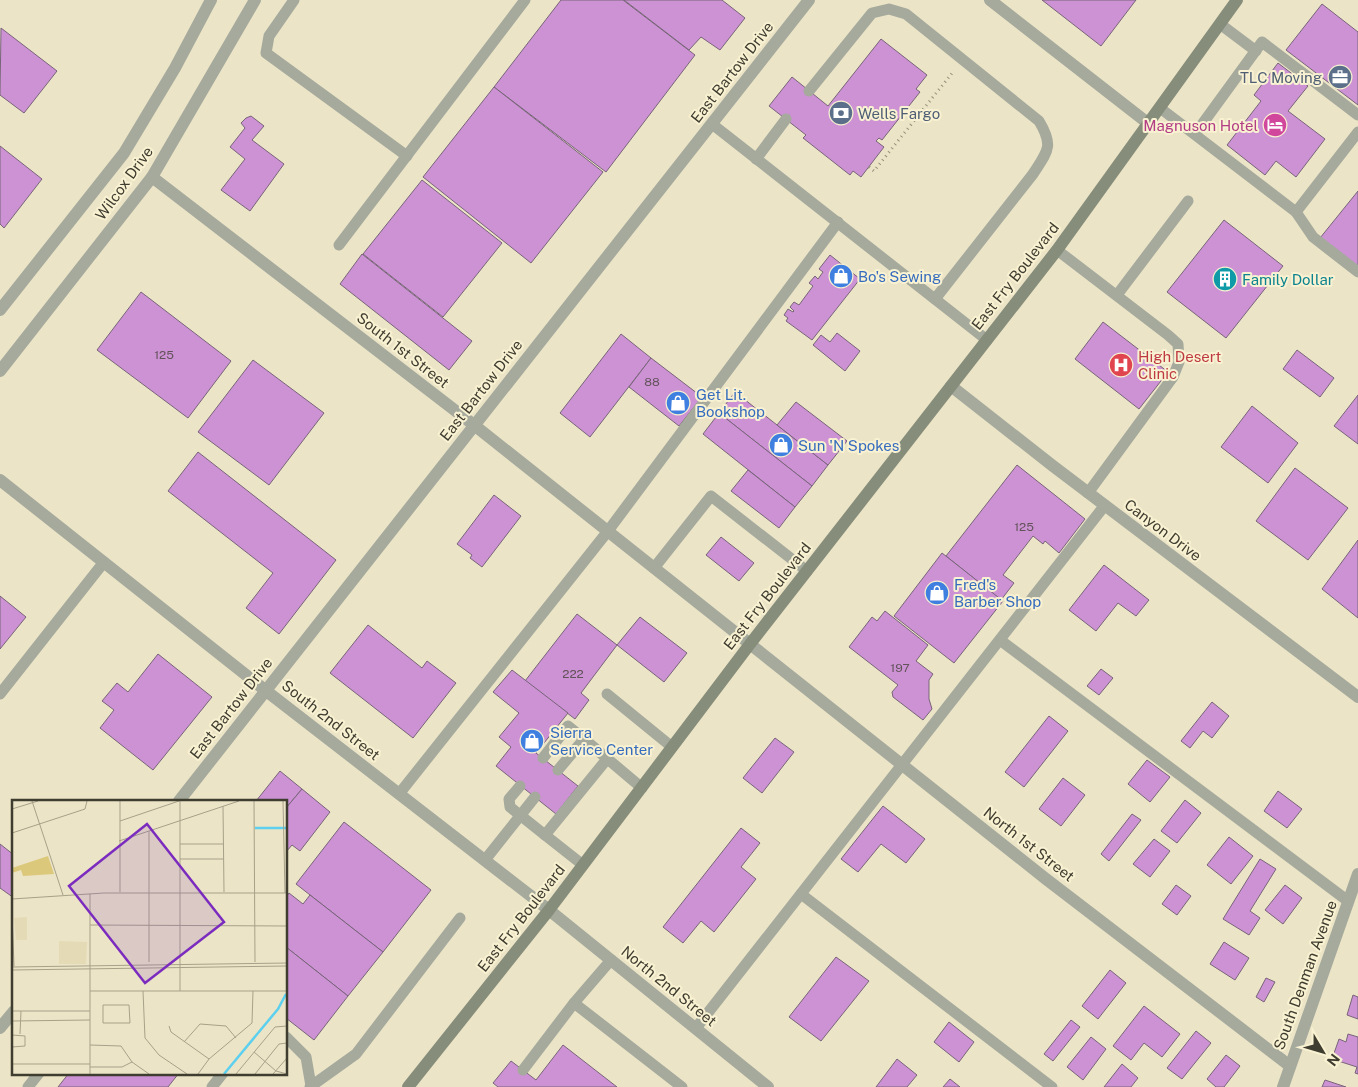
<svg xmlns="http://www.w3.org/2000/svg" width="1358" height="1087" viewBox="0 0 1358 1087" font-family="'Public Sans',sans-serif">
  <rect width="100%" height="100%" fill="#ece4c6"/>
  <!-- building -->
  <g fill="#cc92d4" stroke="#78647a">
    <polygon points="561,0 623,0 695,55 606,172 494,87"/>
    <polygon points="624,0 722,0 745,18 720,50 701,37 689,50"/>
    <polygon points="1042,0 1136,0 1101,46"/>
    <polygon points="1322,4 1358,32 1358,105 1286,50"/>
    <polygon points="1,28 57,71 24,113 0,95"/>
    <polygon points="881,39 927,75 916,89 920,92 882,140 879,138 876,141 884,147 861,177 853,171 850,175 803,138 806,135 769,106 792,77 828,106"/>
    <polygon points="1278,63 1308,86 1288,111 1325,139 1296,177 1276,161 1265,175 1227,145 1261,101 1254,95"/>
    <polygon points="494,87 603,172 531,263 423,177"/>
    <polygon points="251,116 264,126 252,140 284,164 250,211 221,190 245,159 230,147 245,128 241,123 246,118"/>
    <polygon points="0,146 42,179 4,228 0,224"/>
    <polygon points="422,180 502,243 443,317 363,254"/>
    <polygon points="1358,191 1358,269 1320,238"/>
    <polygon points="1224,220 1283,266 1226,338 1167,292"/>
    <polygon points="362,254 472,341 449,370 340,284"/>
    <polygon points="830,255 860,279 812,340 786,321 788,318 784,315 788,309 793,312 794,311 790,307 794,302 799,305 813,286 809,283 815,276 818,279 823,272 819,269"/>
    <polygon points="141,292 231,361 188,418 97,350"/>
    <polygon points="1103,322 1168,372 1139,409 1075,359"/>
    <polygon points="837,333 860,351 845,371 813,345 821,335 830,342"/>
    <polygon points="621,334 651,358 590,437 560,413"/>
    <polygon points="1297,350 1334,378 1320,397 1283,369"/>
    <polygon points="651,358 702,397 679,426 629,387"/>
    <polygon points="253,360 324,413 269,485 198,432"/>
    <polygon points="735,392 828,465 812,486 719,413"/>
    <polygon points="1358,395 1358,444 1334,426"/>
    <polygon points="796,402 847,441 828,465 777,425"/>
    <polygon points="1252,406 1298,443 1268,483 1221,447"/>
    <polygon points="719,413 812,486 795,507 703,434"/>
    <polygon points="198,452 336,560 279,634 246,608 273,573 168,491"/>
    <polygon points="1017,465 1085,519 1059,553 1045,541 1043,544 1033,536 1003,575 1014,583 1001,600 946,556"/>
    <polygon points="1295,468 1348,508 1308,560 1256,521"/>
    <polygon points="748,470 795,507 779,528 731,491"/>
    <polygon points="494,495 521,516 482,567 470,558 472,555 457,544"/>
    <polygon points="721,537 754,563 739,581 706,555"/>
    <polygon points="1358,540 1358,618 1322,589"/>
    <polygon points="942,553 1003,601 954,663 894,616"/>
    <polygon points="1104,565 1149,600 1136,616 1118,603 1096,631 1069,610"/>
    <polygon points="0,596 26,617 0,649"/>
    <polygon points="885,611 928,645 916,661 933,674 929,680 929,699 932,709 923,720 893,697 892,692 898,685 849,647 872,617 877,621"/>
    <polygon points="577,614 617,645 581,693 589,700 575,719 525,681"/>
    <polygon points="640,617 687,653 664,682 617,645"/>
    <polygon points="368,625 422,668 427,661 456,683 413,738 330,673"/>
    <polygon points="158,654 212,697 153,770 100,728 114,710 102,701 117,683 128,692"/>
    <polygon points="1101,669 1113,678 1099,695 1087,686"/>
    <polygon points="512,670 568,713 536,753 578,786 556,814 496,766 511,747 499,737 519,713 493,692"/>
    <polygon points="1212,702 1229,716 1212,738 1203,731 1190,748 1181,741"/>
    <polygon points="1049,716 1068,731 1024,787 1005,772"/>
    <polygon points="775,738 794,752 762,793 743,778"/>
    <polygon points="1147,760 1170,777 1150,802 1128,784"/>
    <polygon points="280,771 302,789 286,808 286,801 256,801"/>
    <polygon points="1063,778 1085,795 1061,826 1039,809"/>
    <polygon points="302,789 330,812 300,851 292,845 286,852 286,808"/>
    <polygon points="1278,791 1302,809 1287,828 1264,811"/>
    <polygon points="1185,800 1201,813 1177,843 1161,831"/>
    <polygon points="883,806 925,839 906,863 881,844 858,872 841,859"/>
    <polygon points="1132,814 1141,820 1109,861 1101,854"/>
    <polygon points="344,822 431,890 383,952 296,884"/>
    <polygon points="741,828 760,843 741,867 756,879 714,932 701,921 683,943 663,927"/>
    <polygon points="1229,837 1253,856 1231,884 1207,865"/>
    <polygon points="1154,839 1170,851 1150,877 1133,864"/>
    <polygon points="0,844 14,855 14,898 0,888"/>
    <polygon points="1260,859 1276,869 1250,911 1260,918 1249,935 1223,919"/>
    <polygon points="1176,885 1191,896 1177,915 1162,904"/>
    <polygon points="1285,885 1302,898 1283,924 1265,910"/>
    <polygon points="289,893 303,904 310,895 383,952 348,996 286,947 286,897"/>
    <polygon points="1224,942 1249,958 1235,980 1210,964"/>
    <polygon points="286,947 348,996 314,1040 286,1018"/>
    <polygon points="836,957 869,981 821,1041 789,1017"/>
    <polygon points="1110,970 1126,983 1098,1019 1082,1006"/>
    <polygon points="1266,978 1275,982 1264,1002 1256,997"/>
    <polygon points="1353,995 1358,997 1358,1019 1347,1015"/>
    <polygon points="1144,1006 1180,1034 1162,1057 1144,1043 1131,1060 1113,1046"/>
    <polygon points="1071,1020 1080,1027 1053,1061 1044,1054"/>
    <polygon points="949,1022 974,1042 959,1062 934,1042"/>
    <polygon points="1196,1031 1211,1043 1182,1079 1167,1068"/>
    <polygon points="1348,1034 1358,1037 1358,1074 1355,1073 1357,1067 1332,1059 1339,1039 1346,1042"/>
    <polygon points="1091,1037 1106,1049 1083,1080 1067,1067"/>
    <polygon points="563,1045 617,1087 498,1087 493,1083 511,1061 536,1080"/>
    <polygon points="1226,1055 1240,1066 1224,1087 1216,1087 1207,1079"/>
    <polygon points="897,1059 917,1075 907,1087 876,1087"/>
    <polygon points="1122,1064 1138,1078 1131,1087 1104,1087"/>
    <polygon points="69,1073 179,1073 168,1087 58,1087"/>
    <polygon points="950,1079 960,1087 943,1087"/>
    <polygon points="1325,1080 1346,1087 1322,1087"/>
  </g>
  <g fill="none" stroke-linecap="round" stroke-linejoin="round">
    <!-- path -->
    <polyline stroke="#95907b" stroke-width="3" stroke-dasharray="1 4" stroke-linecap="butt" points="869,167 874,171 953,72"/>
    <!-- service -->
    <g stroke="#a5aa9d" stroke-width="11">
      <polyline points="294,0 269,36 266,53 407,156"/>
      <polyline points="1220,24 1256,51"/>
      <path d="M809,91L872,13L889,9L906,14L1039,121C1054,146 1048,151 1033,174L935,299"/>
      <polyline points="1160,108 1296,212 1313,237 1358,272"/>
      <polyline points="712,124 987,340"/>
      <polyline points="1195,134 1262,42 1358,115"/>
      <polyline points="756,159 786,119"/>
      <polyline points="1296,212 1358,132"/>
      <polyline points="339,245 525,0"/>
      <polyline points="1057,250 1168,335 1178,344 1179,362 1173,377 1088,493"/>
      <polyline points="1117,295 1188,201"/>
      <polyline points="654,568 711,496 807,571"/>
      <polyline points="1000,640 1348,901"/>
      <polyline points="0,694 104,562"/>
      <polyline points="607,694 672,747"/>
      <polyline points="543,758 568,726 584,739"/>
      <polyline points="558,770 584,739 642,788"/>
      <polyline points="520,786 509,799 510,807 545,835"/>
      <polyline points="399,794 608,531 838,222"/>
      <polyline points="485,860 535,797"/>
      <polyline points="583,865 545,835 607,759"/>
      <polyline points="801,894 1052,1087"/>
      <polyline points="611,960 574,1003 682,1087"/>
      <polyline points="696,1028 1105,505"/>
      <polyline points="286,1037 306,1057 311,1086"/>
      <polyline points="523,1070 574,1003"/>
      <polyline points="28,1087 39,1073"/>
      <polyline points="212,1087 223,1073"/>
      <polyline points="310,1087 356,1054 460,918"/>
    </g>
    <!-- minor -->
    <g stroke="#a5aa9d" stroke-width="12">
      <polyline points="152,177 474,425 1046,879 1290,1066"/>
      <polyline points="951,386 1053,466 1358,697"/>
      <polyline points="0,480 265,690 549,910 768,1087"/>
      <polyline points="179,801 809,0"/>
      <polyline points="0,1028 14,1011"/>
      <polyline points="1283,1087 1358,874"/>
    </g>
    <!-- tertiary -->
    <g stroke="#a5aa9d" stroke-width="12">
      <polyline points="990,0 1149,124"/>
      <polyline points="0,310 124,153 175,68 211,0"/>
      <polyline points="0,371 152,177 255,0"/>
    </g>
    <!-- secondary -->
    <polyline stroke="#868d7b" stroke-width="12" points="408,1087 549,910 750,644 1057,250 1237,0"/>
  </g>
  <!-- icons -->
  <defs>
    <g id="office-disc" transform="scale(1.25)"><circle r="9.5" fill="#5c6f8a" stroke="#f9f2d2"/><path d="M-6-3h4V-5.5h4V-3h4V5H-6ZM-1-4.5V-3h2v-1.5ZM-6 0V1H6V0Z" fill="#fff"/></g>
    <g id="bank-disc" transform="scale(1.25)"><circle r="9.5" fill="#5c6f8a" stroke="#f9f2d2"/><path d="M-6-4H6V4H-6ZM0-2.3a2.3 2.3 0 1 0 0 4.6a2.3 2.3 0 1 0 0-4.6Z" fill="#fff"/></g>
    <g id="hotel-disc" transform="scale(1.25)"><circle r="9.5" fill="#d1479c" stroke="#f9f2d2"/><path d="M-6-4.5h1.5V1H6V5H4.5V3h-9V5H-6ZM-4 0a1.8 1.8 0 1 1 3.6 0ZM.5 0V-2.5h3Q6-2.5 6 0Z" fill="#fff"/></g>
    <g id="shop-disc" transform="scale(1.25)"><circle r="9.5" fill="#3f7fe0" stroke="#f9f2d2"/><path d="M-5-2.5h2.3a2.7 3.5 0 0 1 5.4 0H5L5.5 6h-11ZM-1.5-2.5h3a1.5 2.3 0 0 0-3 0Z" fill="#fff"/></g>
    <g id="building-disc" transform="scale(1.25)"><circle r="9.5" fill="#0f9aa8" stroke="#f9f2d2"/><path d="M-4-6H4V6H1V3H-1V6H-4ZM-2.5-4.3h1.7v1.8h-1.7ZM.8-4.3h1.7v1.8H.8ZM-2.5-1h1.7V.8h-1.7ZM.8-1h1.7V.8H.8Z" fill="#fff"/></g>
    <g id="hospital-disc" transform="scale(1.25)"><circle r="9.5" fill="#e0444e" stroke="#f9f2d2"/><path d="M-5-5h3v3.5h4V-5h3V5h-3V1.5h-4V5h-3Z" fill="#fff"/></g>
  </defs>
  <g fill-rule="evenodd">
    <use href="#office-disc" x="1340" y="77"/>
    <use href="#bank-disc" x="841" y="113"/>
    <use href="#hotel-disc" x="1275" y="125"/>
    <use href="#shop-disc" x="841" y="276"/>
    <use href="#building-disc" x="1225" y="279"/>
    <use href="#hospital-disc" x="1121" y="365"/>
    <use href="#shop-disc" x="678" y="403"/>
    <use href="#shop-disc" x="781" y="445"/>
    <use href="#shop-disc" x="937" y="593"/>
    <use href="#shop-disc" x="532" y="741"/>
  </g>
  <g text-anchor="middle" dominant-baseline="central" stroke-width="4" stroke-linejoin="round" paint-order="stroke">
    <!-- number labels -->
    <g font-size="12" fill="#625259">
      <text x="164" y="355">125</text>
      <text x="652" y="382">88</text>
      <text x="1024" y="527">125</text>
      <text x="900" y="668">197</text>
      <text x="573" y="674">222</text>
    </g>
    <!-- street labels -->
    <g font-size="15" fill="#3f3c30" stroke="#f9f2d2">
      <text transform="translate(732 72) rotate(-52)">East Bartow Drive</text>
      <text transform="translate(124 183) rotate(-54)">Wilcox Drive</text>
      <text transform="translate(1015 276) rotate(-52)">East Fry Boulevard</text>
      <text transform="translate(403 350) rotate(38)">South 1st Street</text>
      <text transform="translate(481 390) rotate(-52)">East Bartow Drive</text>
      <text transform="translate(1163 530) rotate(37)">Canyon Drive</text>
      <text transform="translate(767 596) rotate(-52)">East Fry Boulevard</text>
      <text transform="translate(231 708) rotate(-52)">East Bartow Drive</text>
      <text transform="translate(331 720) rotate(38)">South 2nd Street</text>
      <text transform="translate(1029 844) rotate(38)">North 1st Street</text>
      <text transform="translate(521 918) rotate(-52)">East Fry Boulevard</text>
      <text transform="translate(1305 975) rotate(-70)">South Denman Avenue</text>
      <text transform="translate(669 986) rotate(39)">North 2nd Street</text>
    </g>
    <!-- service labels -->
    <g font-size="15" fill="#4e5e75" stroke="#f9f2d2" text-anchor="end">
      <text x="1322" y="77">TLC Moving</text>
      <text x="858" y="113" text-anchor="start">Wells Fargo</text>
    </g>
    <!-- hotel labels -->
    <g font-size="15" fill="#b23c85" stroke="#f9f2d2" text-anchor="end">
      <text x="1258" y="125">Magnuson Hotel</text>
    </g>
    <!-- shop labels -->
    <g font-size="15" fill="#366cbe" stroke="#f9f2d2" text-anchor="start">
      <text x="858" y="276">Bo's Sewing</text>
      <text x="696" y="394">Get Lit.<tspan x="696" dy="17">Bookshop</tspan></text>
      <text x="798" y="445">Sun 'N Spokes</text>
      <text x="954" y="584">Fred's<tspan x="954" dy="17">Barber Shop</tspan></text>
      <text x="550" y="732">Sierra<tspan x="550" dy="17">Service Center</tspan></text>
    </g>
    <!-- culture labels -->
    <g font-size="15" fill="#0d838f" stroke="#f9f2d2" text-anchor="start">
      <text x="1242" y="279">Family Dollar</text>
    </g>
    <!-- health labels -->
    <g font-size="15" fill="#be3a42" stroke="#f9f2d2" text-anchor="start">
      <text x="1138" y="356">High Desert<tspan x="1138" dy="17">Clinic</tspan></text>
    </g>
  </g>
  <!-- overview -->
  <g transform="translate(12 800)">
    <rect width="275" height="275" fill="#ece4c6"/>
    <path d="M36,56L42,74L11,76L9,70L0,73V68Z" fill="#dcc87b"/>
    <path d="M15,117V140H4L2,118ZM47,141L75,142L74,164H47Z" fill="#e4dab5"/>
    <path fill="none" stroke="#5cd0ee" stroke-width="2.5" d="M243,28H275M212,274L266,209L274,194"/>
    <path fill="none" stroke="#a7a18a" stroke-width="1" d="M20,1L51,95M242,1L243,162M271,1L273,93M211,6L212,92M0,9L26,1M108,21L167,1M137,31V162M0,33L73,9L75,1M107,41L227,1M168,44H212M168,59H212M108,92V1M78,94V274M0,99L92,93H275M0,114L2,166M78,125L275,126M0,167L275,163M0,170L275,166M78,191H275M131,191L133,238L147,255L175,274M168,191V1M91,205H117L118,223H91ZM0,211H78M0,221L78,220M157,226L159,232L197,259M8,234L9,211M0,235L13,236V246L0,247M172,242L188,224L214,226L224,238M78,245L109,246L120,262L137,274M242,252L264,271L275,274M0,264H78M78,267H110L120,262M186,274L197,259L240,223L241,191M224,274L263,227L275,226M243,274L267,244L275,243M261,274L275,258"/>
    <path fill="#7b2cbf" fill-opacity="0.15" stroke="#7b2cbf" stroke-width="2.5" d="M135,24L212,122L133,183L57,86Z"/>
    <rect width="275" height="275" fill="none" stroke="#3f3c30" stroke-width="2.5"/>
  </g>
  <!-- north arrow -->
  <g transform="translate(1323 1052) rotate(128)" stroke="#f9f2d2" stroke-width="4" paint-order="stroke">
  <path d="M0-4L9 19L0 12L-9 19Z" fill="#3f3c30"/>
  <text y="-8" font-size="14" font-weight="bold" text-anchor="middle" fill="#3f3c30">N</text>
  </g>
</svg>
